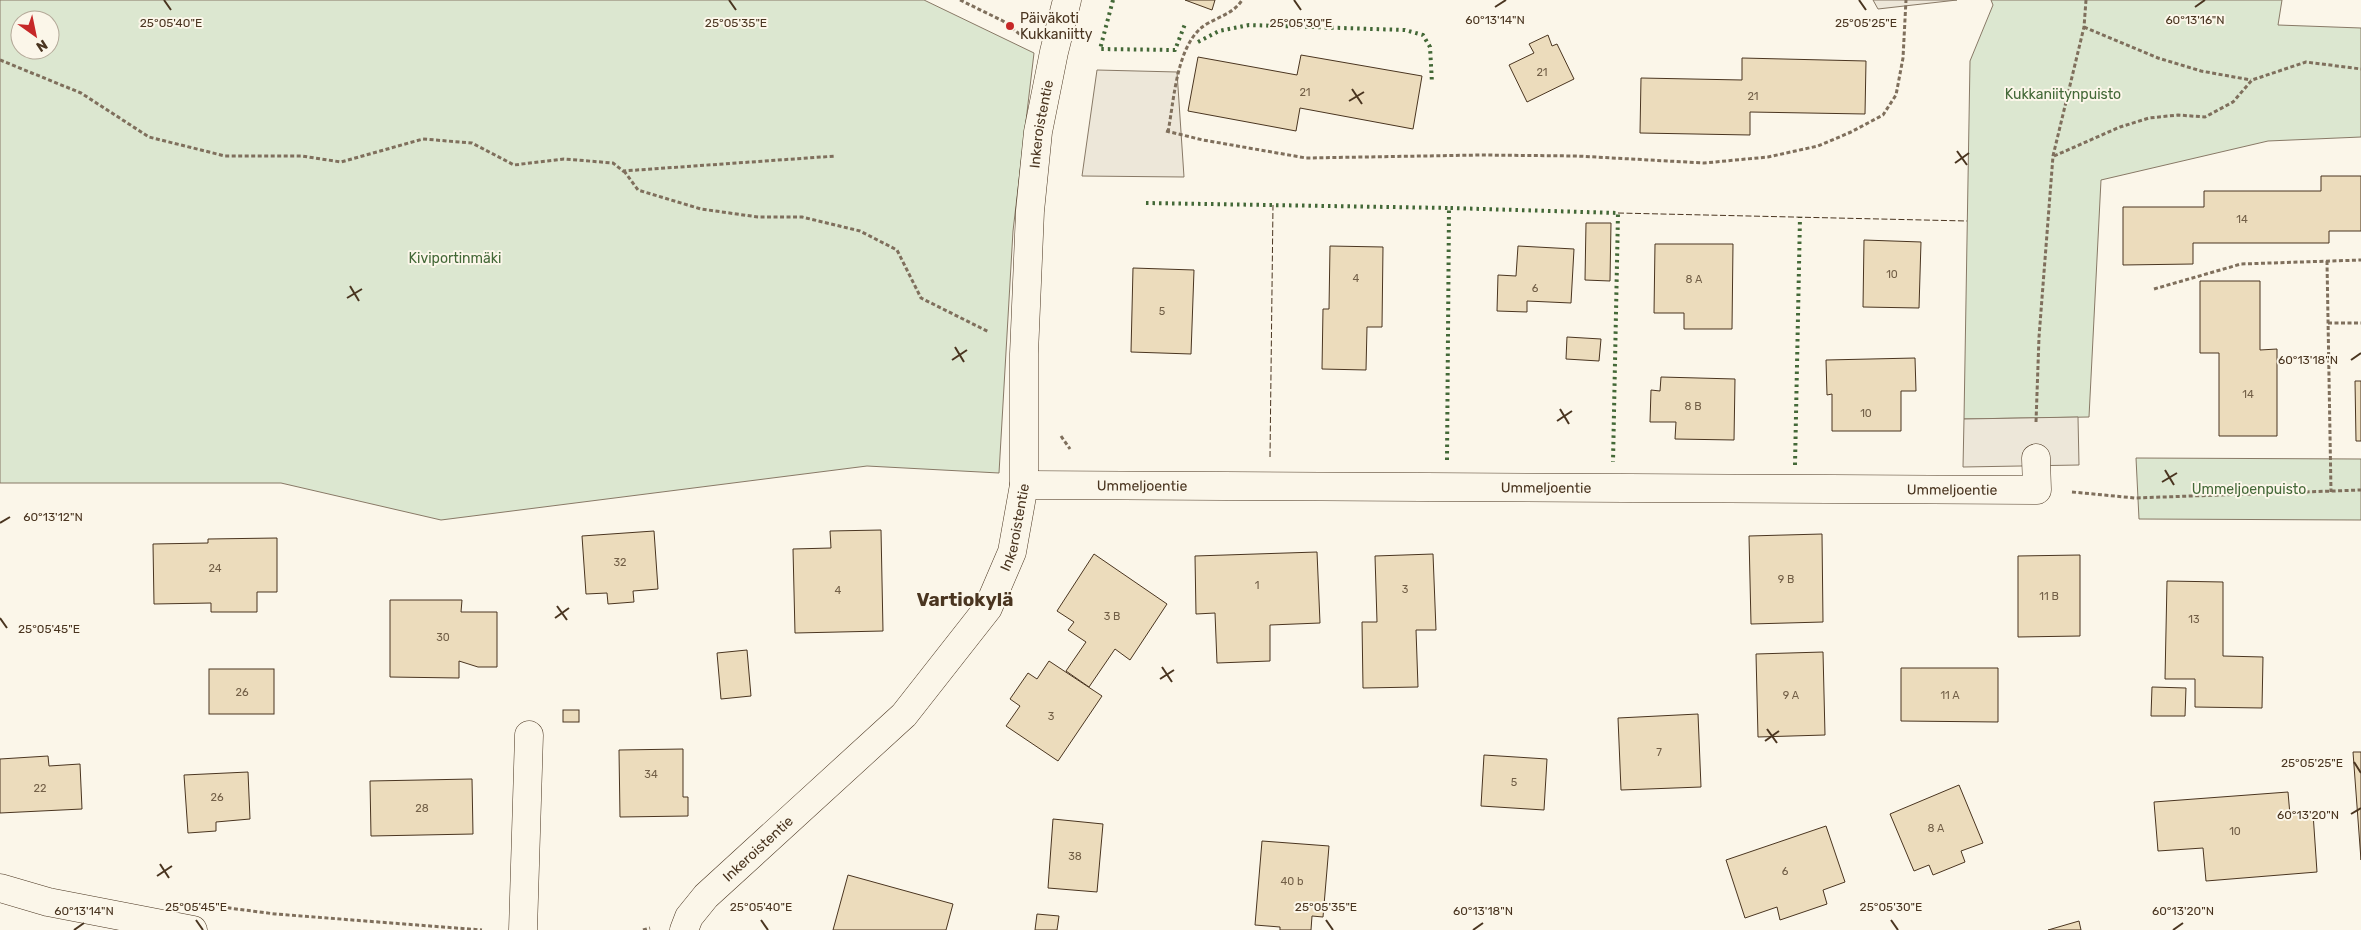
<svg xmlns="http://www.w3.org/2000/svg" width="2361" height="930" viewBox="0 0 2361 930" font-family="Rubik,sans-serif">
  <rect width="100%" height="100%" fill="#fbf6e9"/>
  <!-- green -->
  <g fill="#dce7d0" stroke="#887966" fill-rule="evenodd">
    <path d="M0,0H924L1034,53L1013,231L999,473L867,466L441,520L281,483H0ZM20,20H50V50H20Z"/>
    <polygon points="1991,0 2282,0 2278,25 2361,28 2361,137 2268,141 2101,180 2089,417 1964,419 1970,61 1993,5"/>
    <polygon points="2136,458 2361,459 2361,520 2139,519"/>
  </g>
  <!-- parking -->
  <g fill="#ede7d9" stroke="#887966">
    <polygon points="1873,0 1957,0 1878,9"/>
    <polygon points="1097,70 1177,72 1184,177 1082,176"/>
    <polygon points="2078,417 2079,465 1963,467 1964,419"/>
  </g>
  <!-- building -->
  <g fill="#ecdcbc" stroke="#4a3520">
    <polygon points="1185,0 1215,0 1212,10"/>
    <polygon points="1548,35 1552,46 1557,44 1574,79 1527,102 1509,65 1534,53 1529,44"/>
    <polygon points="1301,55 1422,76 1413,129 1300,108 1296,131 1188,111 1198,57 1297,75"/>
    <polygon points="1742,58 1866,61 1865,114 1750,112 1750,135 1640,133 1641,78 1742,80"/>
    <polygon points="2321,176 2361,176 2361,231 2329,231 2329,243 2193,243 2193,264 2123,265 2123,207 2204,207 2204,191 2321,191"/>
    <polygon points="1586,223 1611,223 1610,281 1585,280"/>
    <polygon points="1864,240 1921,242 1919,308 1863,307"/>
    <polygon points="1655,244 1733,244 1732,329 1684,329 1684,313 1654,313"/>
    <polygon points="1330,246 1383,247 1382,327 1367,327 1366,370 1322,369 1323,309 1329,309"/>
    <polygon points="1518,246 1574,249 1571,303 1527,301 1527,312 1497,311 1498,275 1516,276"/>
    <polygon points="1133,268 1194,270 1191,354 1131,352"/>
    <polygon points="2200,281 2260,281 2260,350 2277,349 2277,436 2219,436 2219,353 2200,353"/>
    <polygon points="1567,337 1601,339 1599,361 1566,359"/>
    <polygon points="1915,358 1916,391 1901,391 1901,431 1832,431 1832,394 1827,395 1826,360"/>
    <polygon points="1661,377 1735,379 1734,440 1675,439 1676,422 1650,422 1651,390 1660,391"/>
    <polygon points="2355,381 2361,381 2361,441 2356,441"/>
    <polygon points="881,530 883,631 795,633 793,549 831,548 830,531"/>
    <polygon points="654,531 658,589 633,591 634,602 608,604 607,593 586,594 582,536"/>
    <polygon points="1822,534 1823,622 1751,624 1749,536"/>
    <polygon points="277,538 277,592 257,592 257,612 211,612 211,603 154,604 153,544 208,543 208,539"/>
    <polygon points="1317,552 1320,623 1270,625 1270,661 1217,663 1215,613 1196,614 1195,556"/>
    <polygon points="1094,554 1167,604 1130,660 1115,649 1089,687 1066,671 1086,642 1068,630 1074,622 1057,611"/>
    <polygon points="1433,554 1436,630 1416,630 1418,687 1363,688 1362,622 1377,622 1375,556"/>
    <polygon points="2080,555 2080,636 2018,637 2018,556"/>
    <polygon points="2167,581 2223,582 2223,656 2263,657 2262,708 2195,707 2195,679 2165,679"/>
    <polygon points="390,600 462,600 461,612 497,612 497,667 478,667 459,661 459,678 390,677"/>
    <polygon points="747,650 751,696 721,699 717,653"/>
    <polygon points="1823,652 1825,735 1758,737 1756,654"/>
    <polygon points="1049,661 1102,696 1058,761 1006,726 1020,706 1010,699 1028,673 1037,679"/>
    <polygon points="1901,668 1998,668 1998,722 1901,721"/>
    <rect x="209" y="669" width="65" height="45"/>
    <polygon points="2152,687 2186,688 2185,716 2151,716"/>
    <rect x="563" y="710" width="16" height="12"/>
    <polygon points="1698,714 1701,787 1621,790 1618,718"/>
    <polygon points="683,749 683,797 688,797 688,816 620,817 619,750"/>
    <polygon points="2353,752 2361,752 2361,860"/>
    <polygon points="1484,755 1547,759 1544,810 1481,806"/>
    <polygon points="48,756 49,766 80,764 82,809 0,813 0,759"/>
    <polygon points="248,772 250,819 216,822 216,831 188,833 184,775"/>
    <polygon points="472,779 473,834 371,836 370,781"/>
    <polygon points="1959,785 1983,843 1961,851 1965,862 1933,875 1929,865 1914,871 1890,814"/>
    <polygon points="2288,792 2290,815 2313,813 2317,872 2206,881 2203,848 2158,851 2154,802"/>
    <polygon points="1053,819 1103,824 1097,892 1048,888"/>
    <polygon points="1826,826 1845,882 1823,890 1827,904 1780,920 1777,907 1745,918 1726,860"/>
    <polygon points="1262,841 1329,846 1323,917 1312,916 1311,930 1280,930 1280,927 1255,925"/>
    <polygon points="848,875 953,904 946,930 833,930"/>
    <polygon points="1037,914 1059,916 1057,930 1035,930"/>
    <polygon points="2079,921 2081,930 2048,930"/>
  </g>
  <g fill="none" stroke-linecap="round" stroke-linejoin="round">
    <!-- minor casing -->
    <g stroke="#4a3520" stroke-width="29">
      <g id="minor">
        <path id="s1" d="M1024,485L2037,490L2036,458"/>
        <polyline points="523,930 529,735"/>
        <path id="s2" d="M684,930L689,917L706,896L904,715L988,608L1012,552L1024,485V354L1030,211L1038,132L1054,52L1067,0"/>
      </g>
    </g>
    <!-- tertiary casing -->
    <g stroke="#4a3520" stroke-width="29">
      <polyline id="tertiary" points="0,888 48,902 193,930"/>
    </g>
    <!-- path -->
    <g stroke="#7f6f5c" stroke-width="3" stroke-dasharray="4 2.5" stroke-linecap="butt">
      <polyline points="960,0 1003,21 1022,36"/>
      <polyline points="2084,27 2158,58 2201,71 2251,80"/>
      <polyline points="0,60 81,93 149,137 225,156 302,156 341,162 423,139 472,143 514,165 564,159 613,163 623,171 836,156"/>
      <polyline points="1166,131 1203,140 1306,158 1481,155 1577,156 1704,163 1768,157 1818,146 1851,132 1883,115 1896,95 1903,58 1906,0"/>
      <path d="M1168,132C1174,101 1176,50 1201,28C1213,18 1233,15 1242,0"/>
      <polyline points="2054,156 2120,127 2149,118 2178,115 2205,117 2233,102 2252,80 2306,62 2361,69"/>
      <polyline points="624,171 638,190 701,209 758,217 802,217 860,231 897,250 921,298 989,332"/>
      <polyline points="2327,261 2331,492"/>
      <polyline points="2154,289 2241,264 2361,260"/>
      <polyline points="2328,323 2361,323"/>
      <polyline points="2036,422 2039,337 2053,156 2084,27 2086,0"/>
      <polyline points="1061,436 1070,449"/>
      <polyline points="2072,492 2135,498 2361,490"/>
      <polyline points="221,907 275,914 482,930"/>
      <polyline points="643,930 650,928"/>
    </g>
    <!-- minor -->
    <use href="#minor" stroke="#fbf6e9" stroke-width="28"/>
    <!-- tertiary -->
    <use href="#tertiary" stroke="#fbf6e9" stroke-width="28"/>
    <!-- hedge -->
    <g stroke="#436837" stroke-width="4" stroke-dasharray="2.5 4" stroke-linecap="butt">
      <polyline points="1113,0 1100,49 1175,50 1185,24"/>
      <polyline points="1198,42 1219,31 1249,25 1405,30 1423,35 1430,47 1432,83"/>
      <polyline points="1146,203 1449,208"/>
      <polyline points="1447,460 1449,208 1618,213 1613,462"/>
      <polyline points="1795,465 1800,217"/>
    </g>
    <!-- fence -->
    <g stroke="#4a3520" stroke-width="1" stroke-dasharray="6 2.5" stroke-linecap="butt">
      <polyline points="1618,213 1967,221"/>
      <polyline points="1270,457 1273,205"/>
    </g>
  </g>
  <!-- ticks -->
  <path fill="none" stroke="#4a3520" stroke-width="2" d="M164,0L171,10M729,0L736,10M1294,0L1301,10M1859,0L1866,10M1495,7L1506,0M2195,7L2205,0M1352,89L1362,104M1349,101L1364,92M1957,151L1967,165M1955,163L1969,153M350,286L359,301M347,298L362,289M955,347L964,362M952,360L967,350M2351,360L2361,353M1560,409L1569,424M1557,421L1572,411M2165,470L2174,485M2162,482L2177,473M0,523L10,517M557,606L567,620M0,618L7,628M555,618L569,608M1162,667L1172,682M1160,679L1174,670M1767,729L1777,743M1765,741L1779,731M2354,762L2361,773M2351,814L2361,808M160,864L169,878M157,876L172,866M196,920L203,930M761,920L768,930M1326,920L1333,930M1891,920L1898,930M74,930L84,923M1473,930L1483,923M2173,930L2183,923"/>
  <!-- markers -->
  <circle fill="#c62828" stroke="#fbf6e9" stroke-width="2" cx="1010" cy="26" r="5"/>
  <g text-anchor="middle" dominant-baseline="central" stroke-width="4" stroke-linejoin="round" paint-order="stroke">
    <!-- number labels -->
    <g font-size="11" fill="#725f47">
      <text x="1542" y="72">21</text>
      <text x="1305" y="92">21</text>
      <text x="1753" y="96">21</text>
      <text x="2242" y="219">14</text>
      <text x="1892" y="274">10</text>
      <text x="1356" y="278">4</text>
      <text x="1694" y="279">8 A</text>
      <text x="1535" y="288">6</text>
      <text x="1162" y="311">5</text>
      <text x="2248" y="394">14</text>
      <text x="1693" y="406">8 B</text>
      <text x="1866" y="413">10</text>
      <text x="620" y="562">32</text>
      <text x="215" y="568">24</text>
      <text x="1786" y="579">9 B</text>
      <text x="1257" y="585">1</text>
      <text x="1405" y="589">3</text>
      <text x="838" y="590">4</text>
      <text x="2049" y="596">11 B</text>
      <text x="1112" y="616">3 B</text>
      <text x="2194" y="619">13</text>
      <text x="443" y="637">30</text>
      <text x="242" y="692">26</text>
      <text x="1791" y="695">9 A</text>
      <text x="1950" y="695">11 A</text>
      <text x="1051" y="716">3</text>
      <text x="1659" y="752">7</text>
      <text x="651" y="774">34</text>
      <text x="1514" y="782">5</text>
      <text x="40" y="788">22</text>
      <text x="217" y="797">26</text>
      <text x="422" y="808">28</text>
      <text x="1936" y="828">8 A</text>
      <text x="2235" y="831">10</text>
      <text x="1075" y="856">38</text>
      <text x="1785" y="871">6</text>
      <text x="1292" y="881">40 b</text>
    </g>
    <!-- poi labels -->
    <g font-size="14" fill="#4a3520" stroke="#fbf6e9" text-anchor="start">
      <text x="1020" y="18">Päiväkoti<tspan x="1020" dy="16">Kukkaniitty</tspan></text>
    </g>
    <!-- park labels -->
    <g font-size="14" fill="#436837" stroke="#fbf6e9">
      <text x="2063" y="94">Kukkaniitynpuisto</text>
      <text x="455" y="258">Kiviportinmäki</text>
      <text x="2249" y="489">Ummeljoenpuisto</text>
    </g>
    <!-- street labels -->
    <g font-size="14" fill="#4a3520" stroke="#fbf6e9">
      <text stroke="none"><textPath href="#s2" startOffset="936">Inkeroistentie</textPath></text>
      <text stroke="none"><textPath href="#s1" startOffset="118">Ummeljoentie</textPath></text>
      <text stroke="none"><textPath href="#s1" startOffset="522">Ummeljoentie</textPath></text>
      <text stroke="none"><textPath href="#s1" startOffset="928">Ummeljoentie</textPath></text>
      <text stroke="none"><textPath href="#s2" startOffset="531">Inkeroistentie</textPath></text>
      <text stroke="none"><textPath href="#s2" startOffset="111">Inkeroistentie</textPath></text>
    </g>
    <!-- district labels -->
    <g font-size="19" font-weight="bold" fill="#4a3520" stroke="#fbf6e9">
      <text x="965" y="599">Vartiokylä</text>
    </g>
  </g>
  <g font-size="12" text-anchor="middle" fill="#4a3520" stroke="#fbf6e9" stroke-width="4" stroke-linejoin="round" paint-order="stroke">
    <text x="1495" y="24">60°13'14"N</text>
    <text x="2195" y="24">60°13'16"N</text>
    <text x="171" y="27">25°05'40"E</text>
    <text x="736" y="27">25°05'35"E</text>
    <text x="1301" y="27">25°05'30"E</text>
    <text x="1866" y="27">25°05'25"E</text>
    <text x="2308" y="364">60°13'18"N</text>
    <text x="53" y="521">60°13'12"N</text>
    <text x="49" y="633">25°05'45"E</text>
    <text x="2312" y="767">25°05'25"E</text>
    <text x="2308" y="819">60°13'20"N</text>
    <text x="196" y="911">25°05'45"E</text>
    <text x="761" y="911">25°05'40"E</text>
    <text x="1326" y="911">25°05'35"E</text>
    <text x="1891" y="911">25°05'30"E</text>
    <text x="84" y="915">60°13'14"N</text>
    <text x="1483" y="915">60°13'18"N</text>
    <text x="2183" y="915">60°13'20"N</text>
  </g>
  <!-- north arrow -->
  <g transform="translate(35 35) rotate(147)"><circle r="24" fill="#fbf6e9" stroke="#b4a999"/>
  <path d="M0-4L9 19L0 12L-9 19Z" fill="#c62828"/>
  <text y="-8" font-size="14" font-weight="bold" text-anchor="middle" fill="#4a3520">N</text>
  </g>
</svg>
